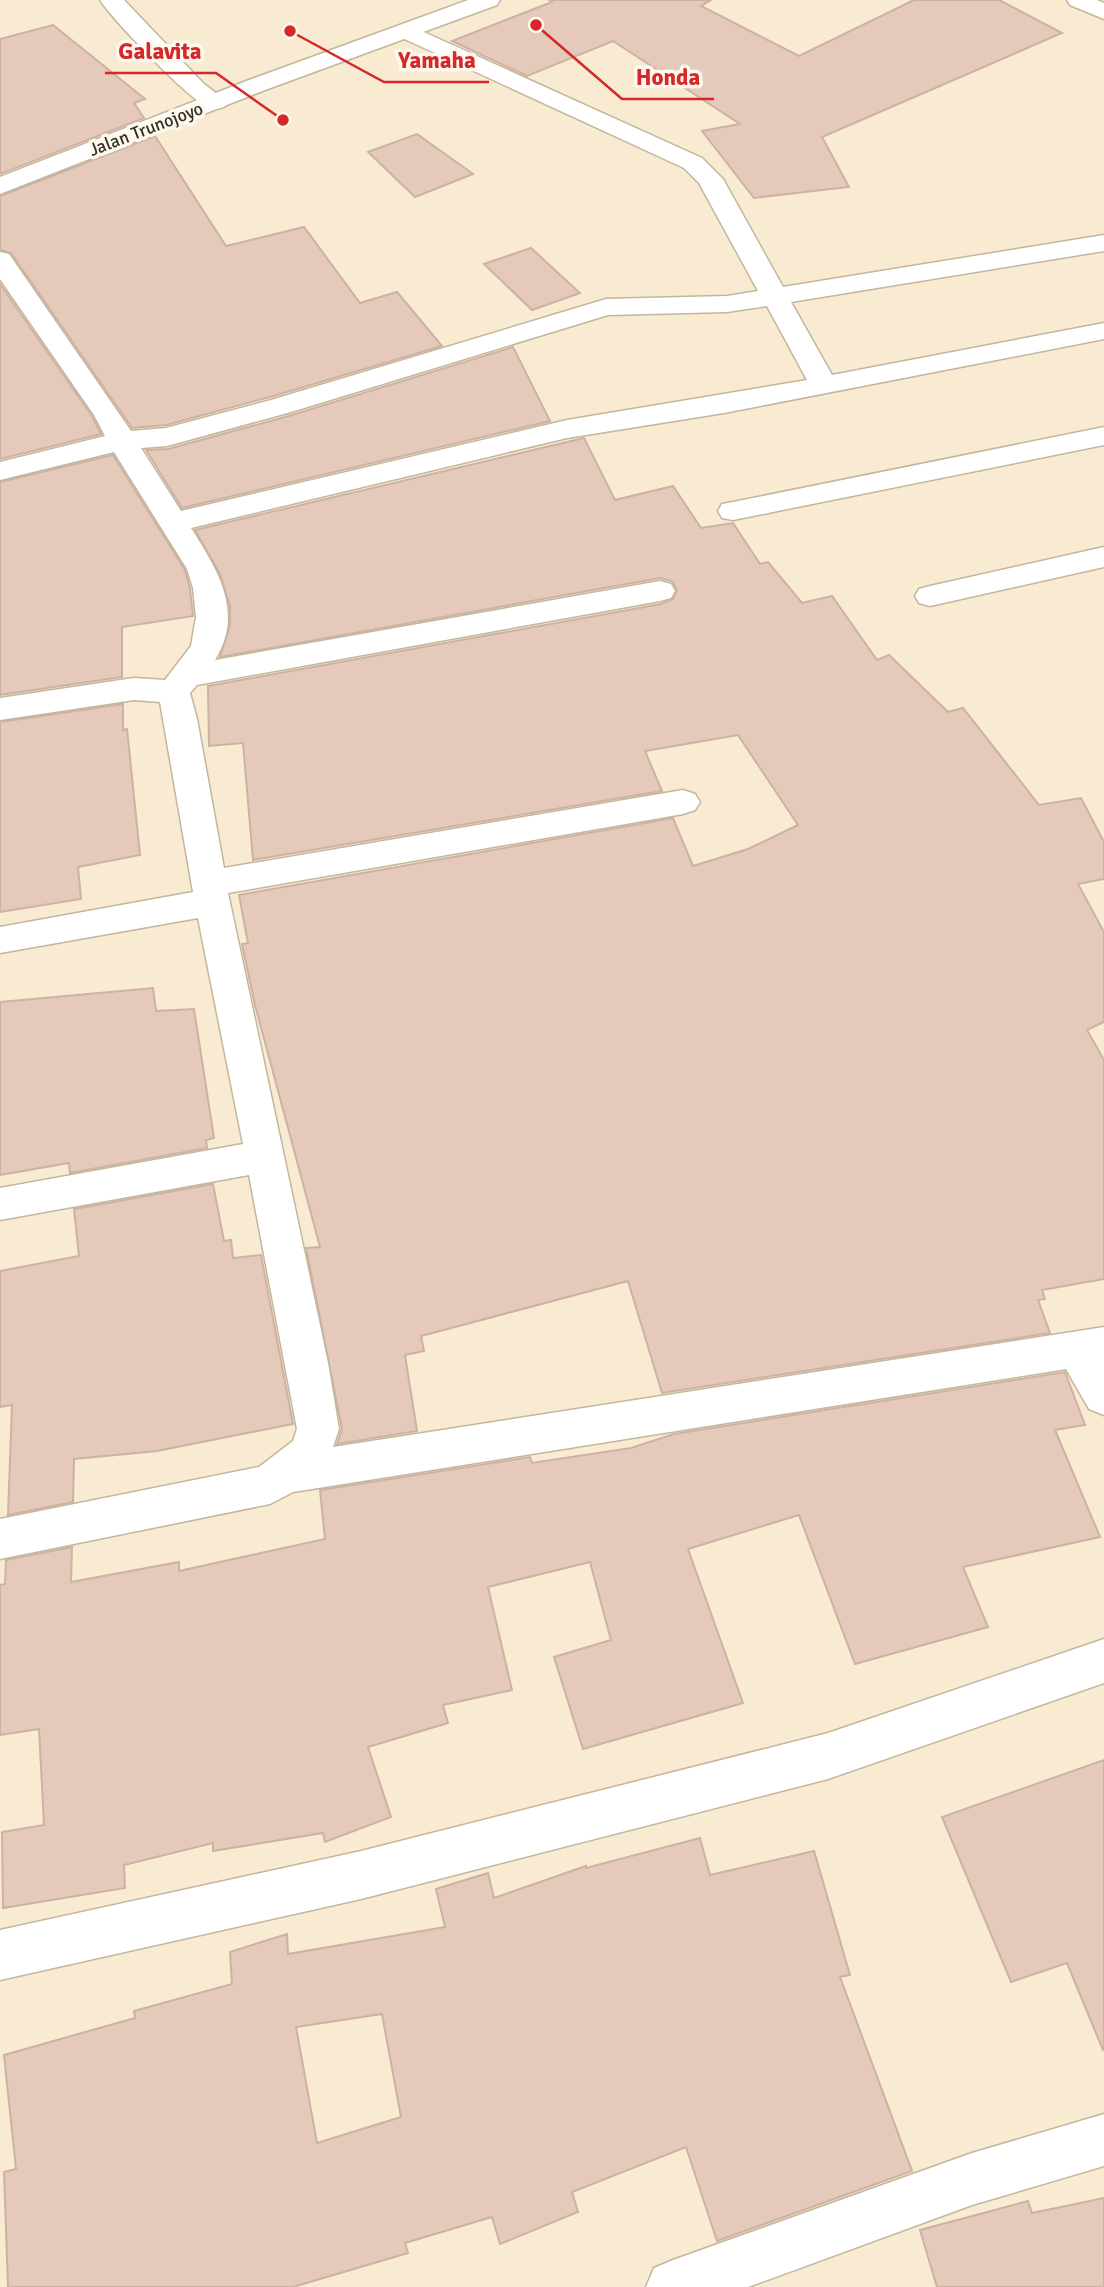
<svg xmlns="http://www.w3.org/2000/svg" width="1104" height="2287" viewBox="0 0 1104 2287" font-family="Signika,sans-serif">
  <rect width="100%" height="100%" fill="#f8ebd1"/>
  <!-- building -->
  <g fill="#e5c9ba" stroke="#cdb2a3" stroke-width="2" fill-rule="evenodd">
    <polygon points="549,0 711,0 701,6 799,56 914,0 999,0 1062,33 822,137 849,187 754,198 702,131 740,124 613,41 527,76 452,41 552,2"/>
    <polygon points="53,25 145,99 134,103 144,118 0,174 0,39"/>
    <polygon points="417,134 473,174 415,197 368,152"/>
    <polygon points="155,136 226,246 304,227 360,303 397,292 442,346 270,397 166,425 132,428 11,253 0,250 0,196"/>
    <polygon points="531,248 580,293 532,310 484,264"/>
    <polygon points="0,284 92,416 101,434 0,459"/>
    <polygon points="513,347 550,421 182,508 146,450 168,449 292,415"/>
    <polygon points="584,438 615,500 673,486 701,528 733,523 760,564 768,562 802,603 832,596 877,660 889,655 948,712 963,708 1039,805 1081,798 1104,842 1104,879 1078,884 1104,932 1104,1022 1087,1030 1104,1060 1104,1279 1042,1290 1045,1299 1038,1300 1050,1333 662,1393 628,1281 421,1336 424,1351 405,1355 417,1431 337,1444 342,1429 306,1248 320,1247 255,1005 242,944 248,943 239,895 673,818 693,866 748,849 798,825 738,735 645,751 662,791 253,860 243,743 209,746 208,686 661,604 673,599 677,590 672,581 660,578 220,657 230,625 230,607 220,574 195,530"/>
    <polygon points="113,455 185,570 190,589 193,616 122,627 122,677 0,695 0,482"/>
    <polygon points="123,704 123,730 127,729 140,855 78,867 81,899 0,912 0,722"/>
    <polygon points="153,988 156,1011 194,1009 214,1138 206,1140 207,1148 70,1173 69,1163 0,1175 0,1002"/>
    <polygon points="213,1184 224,1241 231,1240 233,1258 261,1255 293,1424 157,1451 74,1459 73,1502 8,1515 12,1405 0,1407 0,1271 79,1256 74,1209"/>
    <polygon points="1065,1372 1085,1425 1055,1430 1100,1537 963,1567 988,1627 855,1664 799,1515 688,1549 743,1703 583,1749 554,1657 611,1640 590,1562 488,1587 512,1690 443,1705 448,1723 368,1747 391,1817 325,1842 323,1833 213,1851 213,1843 124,1865 125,1888 3,1908 2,1832 44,1825 39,1729 0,1735 0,1585 5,1584 6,1560 72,1547 71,1582 179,1562 179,1571 325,1539 320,1490 530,1457 532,1463 631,1448 674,1434"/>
    <polygon points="1104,1760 1104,2049 1103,2050 1067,1963 1011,1982 942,1817"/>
    <path d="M700,1838L710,1875L814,1851L850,1975L840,1977L912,2171L717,2241L686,2147L572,2192L578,2212L500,2244L492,2217L405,2243L408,2253L293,2287H8L4,2172L16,2169L4,2055L135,2018L134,2011L232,1984L230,1952L287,1934L288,1954L445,1927L436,1889L488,1873L494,1898L586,1866V1868ZM382,2014L401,2117L317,2143L296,2027Z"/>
    <polygon points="1104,2198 1104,2287 937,2287 920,2230 1028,2201 1032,2213"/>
  </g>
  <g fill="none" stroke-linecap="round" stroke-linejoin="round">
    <!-- minor casing -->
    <g stroke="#c3b69d" stroke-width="3">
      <g id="minor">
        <path d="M100,0H124L203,83L227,102L224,107C218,109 213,110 208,107C188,99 113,20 100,0Z"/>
        <polygon points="1067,0 1097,0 1104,3 1104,19 1070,5"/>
        <path d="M406,24L702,158L723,179L783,287L1104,235V251L791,302L832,375L1104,323V339L724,413L567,438L191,528C217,569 245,612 215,660L660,581L671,584L675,591L671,598L660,601L197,685L190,693L197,719L224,868L683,790L695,794L700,802L695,810L683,814L228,893L328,1363L339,1429L333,1447L1104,1327V1415L1089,1409L1066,1369L293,1492L270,1504L0,1559V1519L259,1467L293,1441L297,1429L249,1175L0,1220V1188L243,1144L198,918L0,953V927L193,892L160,702L134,700L0,720V698L134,678L165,680L191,646L196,617L193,588L187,569L114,452L0,480V462L105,436L94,415L0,279V252L9,254L131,431L166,428L271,400L606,299L727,296L758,291L699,183L684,168L398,36L394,31L398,26ZM767,306L807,380L567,420L181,511L141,448L167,446L291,412L608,315L727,312Z"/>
        <polygon points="1104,427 1104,445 733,520 722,518 718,511 722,504 733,502"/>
        <polygon points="1104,547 1104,567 930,606 919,603 915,596 919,589 930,586"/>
        <polygon points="1104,1639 1104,1683 828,1779 361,1899 0,1980 0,1930 361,1851 828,1733"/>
        <polygon points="1104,2114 1104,2166 972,2205 748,2287 646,2287 654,2268 673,2260 972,2153"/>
      </g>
    </g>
    <!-- trunk casing -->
    <g stroke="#c3b69d" stroke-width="3">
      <polygon id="trunk" points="468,0 500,0 497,5 265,90 0,194 0,177 249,80"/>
    </g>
    <!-- minor -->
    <use href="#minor" fill="#fff" fill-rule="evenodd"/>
    <!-- trunk -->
    <use href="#trunk" fill="#fff" fill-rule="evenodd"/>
  </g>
  <g text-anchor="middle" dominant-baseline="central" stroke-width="7" stroke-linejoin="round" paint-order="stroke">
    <!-- far-street labels -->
    <g font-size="18" fill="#353026" stroke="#fef9ef">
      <text transform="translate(146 129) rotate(-21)">Jalan Trunojoyo</text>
    </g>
  </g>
  <!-- callouts -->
  <path fill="none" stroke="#d62828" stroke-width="2.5" d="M283 120L216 73H105M290 31L384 82H489M536 25L622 99H714"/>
  <g fill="#d62828" stroke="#fef9ef" stroke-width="2.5">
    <circle cx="283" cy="120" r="7"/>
    <circle cx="290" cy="31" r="7"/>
    <circle cx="536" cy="25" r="7"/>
  </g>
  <g font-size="23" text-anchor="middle" font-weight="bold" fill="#d62828" stroke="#fef9ef" stroke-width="7" stroke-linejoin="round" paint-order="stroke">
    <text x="160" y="59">Galavita</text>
    <text x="437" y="68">Yamaha</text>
    <text x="668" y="85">Honda</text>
  </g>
</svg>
